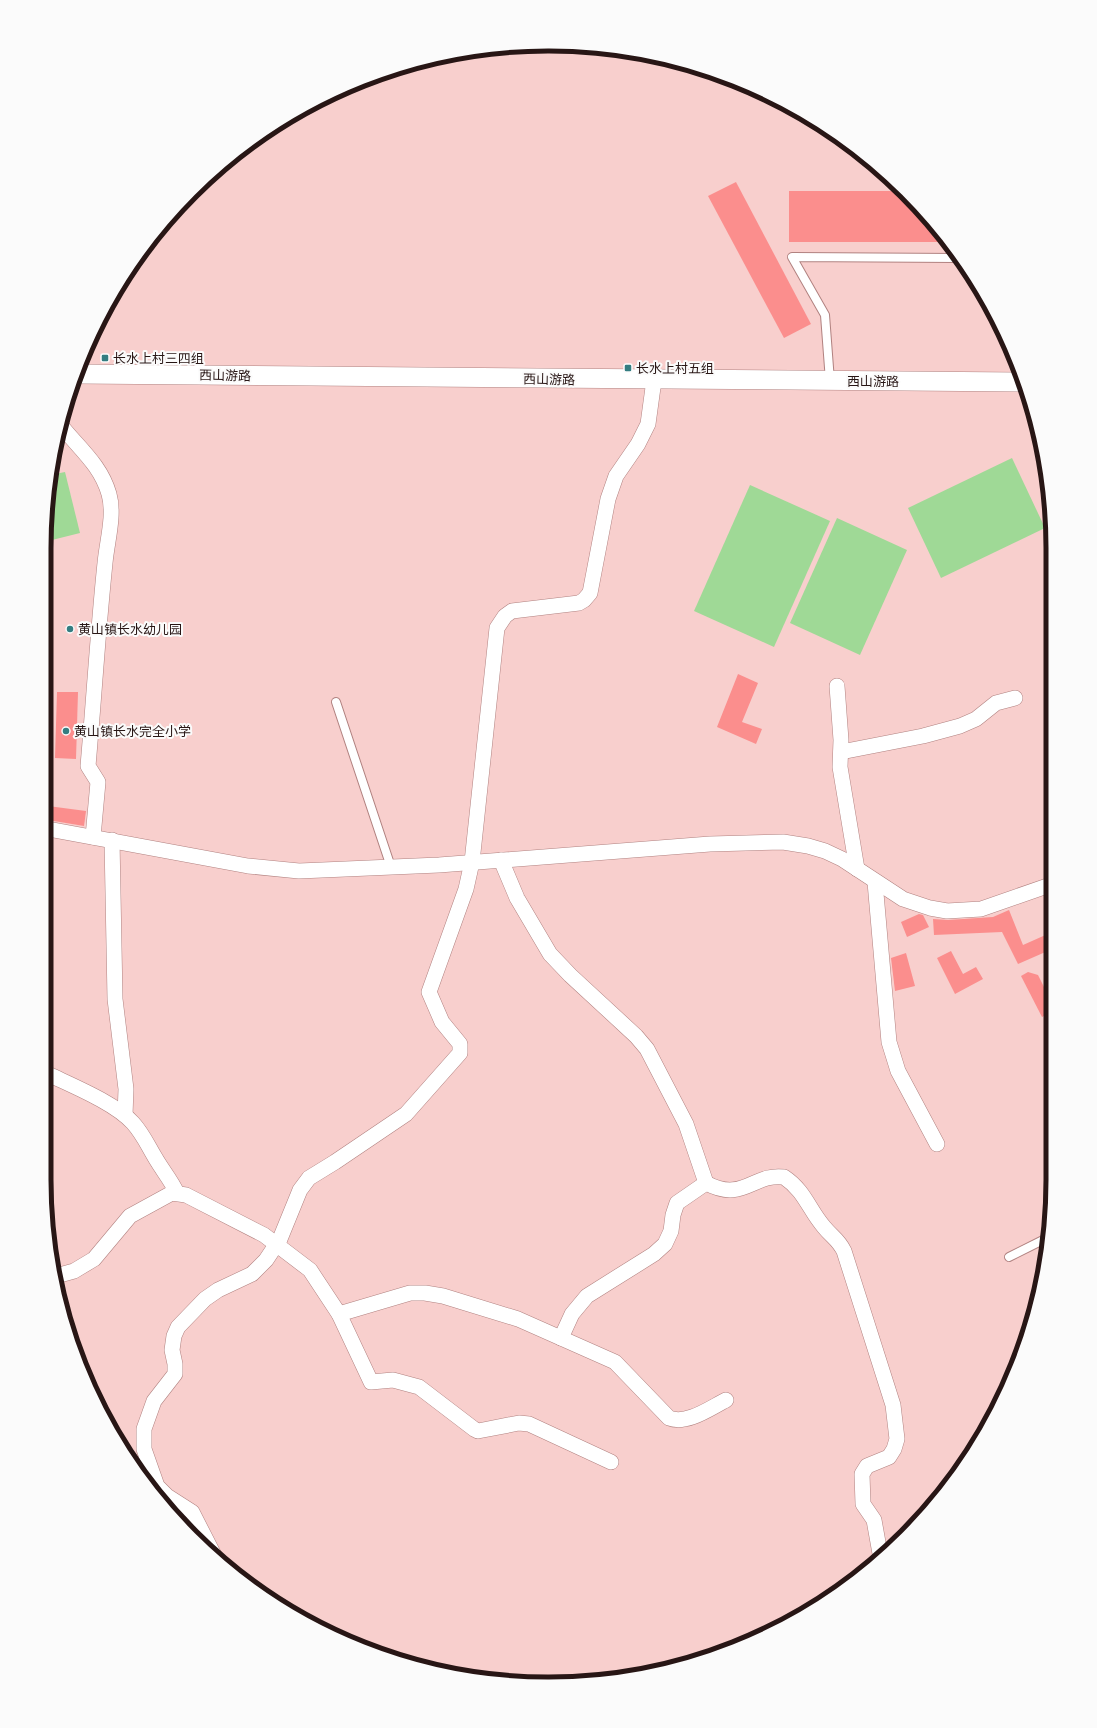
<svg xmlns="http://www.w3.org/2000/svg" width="1097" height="1728" viewBox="0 0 1097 1728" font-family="Ubuntu,'Noto Sans SC',sans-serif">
  <rect width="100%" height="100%" fill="#f8cfcd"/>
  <!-- green -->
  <g fill="#9fd996">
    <polygon points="1012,458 1045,528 941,578 908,508"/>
    <polygon points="65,472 80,533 48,541 48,483 50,475"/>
    <polygon points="750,485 830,521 774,647 694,611"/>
    <polygon points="837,518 907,550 860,655 790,623"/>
  </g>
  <!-- building -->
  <g fill="#fb8e8d">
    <polygon points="736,182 811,324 784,338 708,196"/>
    <polygon points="789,191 901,191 928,216 947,242 789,242"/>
    <polygon points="738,674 758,683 742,722 762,729 756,744 717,727"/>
    <polygon points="57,692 78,692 76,759 55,758"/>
    <polygon points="48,806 86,811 84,826 48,820"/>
    <polygon points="1009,910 1023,945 1050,933 1050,950 1018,964 1002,932 934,935 933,919 948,920 993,917"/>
    <polygon points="919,914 923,915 929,927 907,937 901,922"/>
    <polygon points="951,951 963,974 976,967 983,979 955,994 937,958"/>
    <polygon points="906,953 915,986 895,991 891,958"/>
    <polygon points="1028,972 1038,975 1050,999 1050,1013 1042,1017 1021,976"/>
  </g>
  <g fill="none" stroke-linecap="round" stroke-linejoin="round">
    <!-- service casing -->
    <g stroke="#b18280" stroke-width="10">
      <g id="service">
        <polyline points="830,381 825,315 792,257 958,258"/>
        <polyline points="336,702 391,867"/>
        <polyline points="1009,1257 1049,1237"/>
      </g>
    </g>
    <!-- minor casing -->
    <g stroke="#b18280" stroke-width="16">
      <g id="minor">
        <path d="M63,428C81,450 101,466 109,494C115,515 107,541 105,563C98,630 94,698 88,766L98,782L93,837"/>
        <polyline points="837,686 841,740 840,767 857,869"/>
        <polyline points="841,752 923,736 960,726 976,719 996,703 1015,698"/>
        <polyline points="48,829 248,866 299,871 439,865 710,844 783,842 808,846 825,851 842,859 903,899 930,908 947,911 981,909 1050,885"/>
        <polyline points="112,840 115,999 126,1089 125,1115"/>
        <path d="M501,860L517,898L550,954L570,975L636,1036L647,1049L686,1124L706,1183C743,1203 753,1173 784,1177C805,1191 809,1210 824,1227C832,1237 838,1239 844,1251L893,1405L897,1439L894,1449L889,1457L867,1466L862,1474L863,1504L874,1520L881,1559"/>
        <polyline points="875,882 889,1042 898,1071 937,1144"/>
        <path d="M48,1074C73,1086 115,1103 133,1123C143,1134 148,1146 156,1159C163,1171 171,1180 177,1193"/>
        <polyline points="56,1276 74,1271 94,1259 130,1216 172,1193 186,1195 264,1235 310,1270 339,1314 371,1382 393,1380 419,1387 474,1429 478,1431 519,1423 529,1424 611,1462"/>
        <path d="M339,1314L410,1293H425L443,1296L518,1319L615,1362L669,1418C687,1425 710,1408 726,1400"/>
        <polyline points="561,1338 572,1314 587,1296 654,1254 665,1244 671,1231 673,1215 677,1203 706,1183"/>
        <polyline points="215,1557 192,1512 167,1496 157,1486 144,1449 144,1429 154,1401 175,1374 175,1364 172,1350 174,1336 178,1327 205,1299 218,1290 252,1274 266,1260 280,1239 300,1190 309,1178 335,1162 406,1114 460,1053 460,1044 442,1022 429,992 466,889 472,862 497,628 505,616 512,611 579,603 584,600 590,593 608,499 616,476 638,444 648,424 654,380"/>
      </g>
    </g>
    <!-- tertiary casing -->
    <g stroke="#b18280" stroke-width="20">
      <polyline id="tertiary" points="78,374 1021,382"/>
    </g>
    <!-- service -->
    <use href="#service" stroke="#fff" stroke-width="8"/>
    <!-- minor -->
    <use href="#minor" stroke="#fff" stroke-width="15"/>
    <!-- tertiary -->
    <use href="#tertiary" stroke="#fff" stroke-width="19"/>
  </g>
  <!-- markers -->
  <g fill="#347d81" stroke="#fbfbfb" stroke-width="1.5">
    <rect x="101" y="354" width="8" height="8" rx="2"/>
    <rect x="624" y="364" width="8" height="8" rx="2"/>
    <circle cx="70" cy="629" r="4"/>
    <circle cx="66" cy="731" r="4"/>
  </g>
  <g text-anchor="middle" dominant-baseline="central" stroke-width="4" stroke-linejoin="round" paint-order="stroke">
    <!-- poi labels -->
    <g font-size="13" fill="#281615" stroke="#fbfbfb" text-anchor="start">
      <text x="113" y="358">长水上村三四组</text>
      <text x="636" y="368">长水上村五组</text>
      <text x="78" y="629">黄山镇长水幼儿园</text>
      <text x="74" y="731">黄山镇长水完全小学</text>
    </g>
    <!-- street labels -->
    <g font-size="13" fill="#281615" stroke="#fbfbfb">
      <text transform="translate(225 375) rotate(1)">西山游路</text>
      <text transform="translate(549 379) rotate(1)">西山游路</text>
      <text x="873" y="381">西山游路</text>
    </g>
  </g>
  <!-- crop -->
  <path d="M0 0H1097V1728H0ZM548 51H549A497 497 0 0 1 1046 548V1180A497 497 0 0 1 549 1677H548A497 497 0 0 1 51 1180V548A497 497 0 0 1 548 51Z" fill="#fbfbfb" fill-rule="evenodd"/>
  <path fill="none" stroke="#281615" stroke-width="5" d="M548 51H549A497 497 0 0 1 1046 548V1180A497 497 0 0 1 549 1677H548A497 497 0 0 1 51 1180V548A497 497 0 0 1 548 51Z"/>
</svg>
